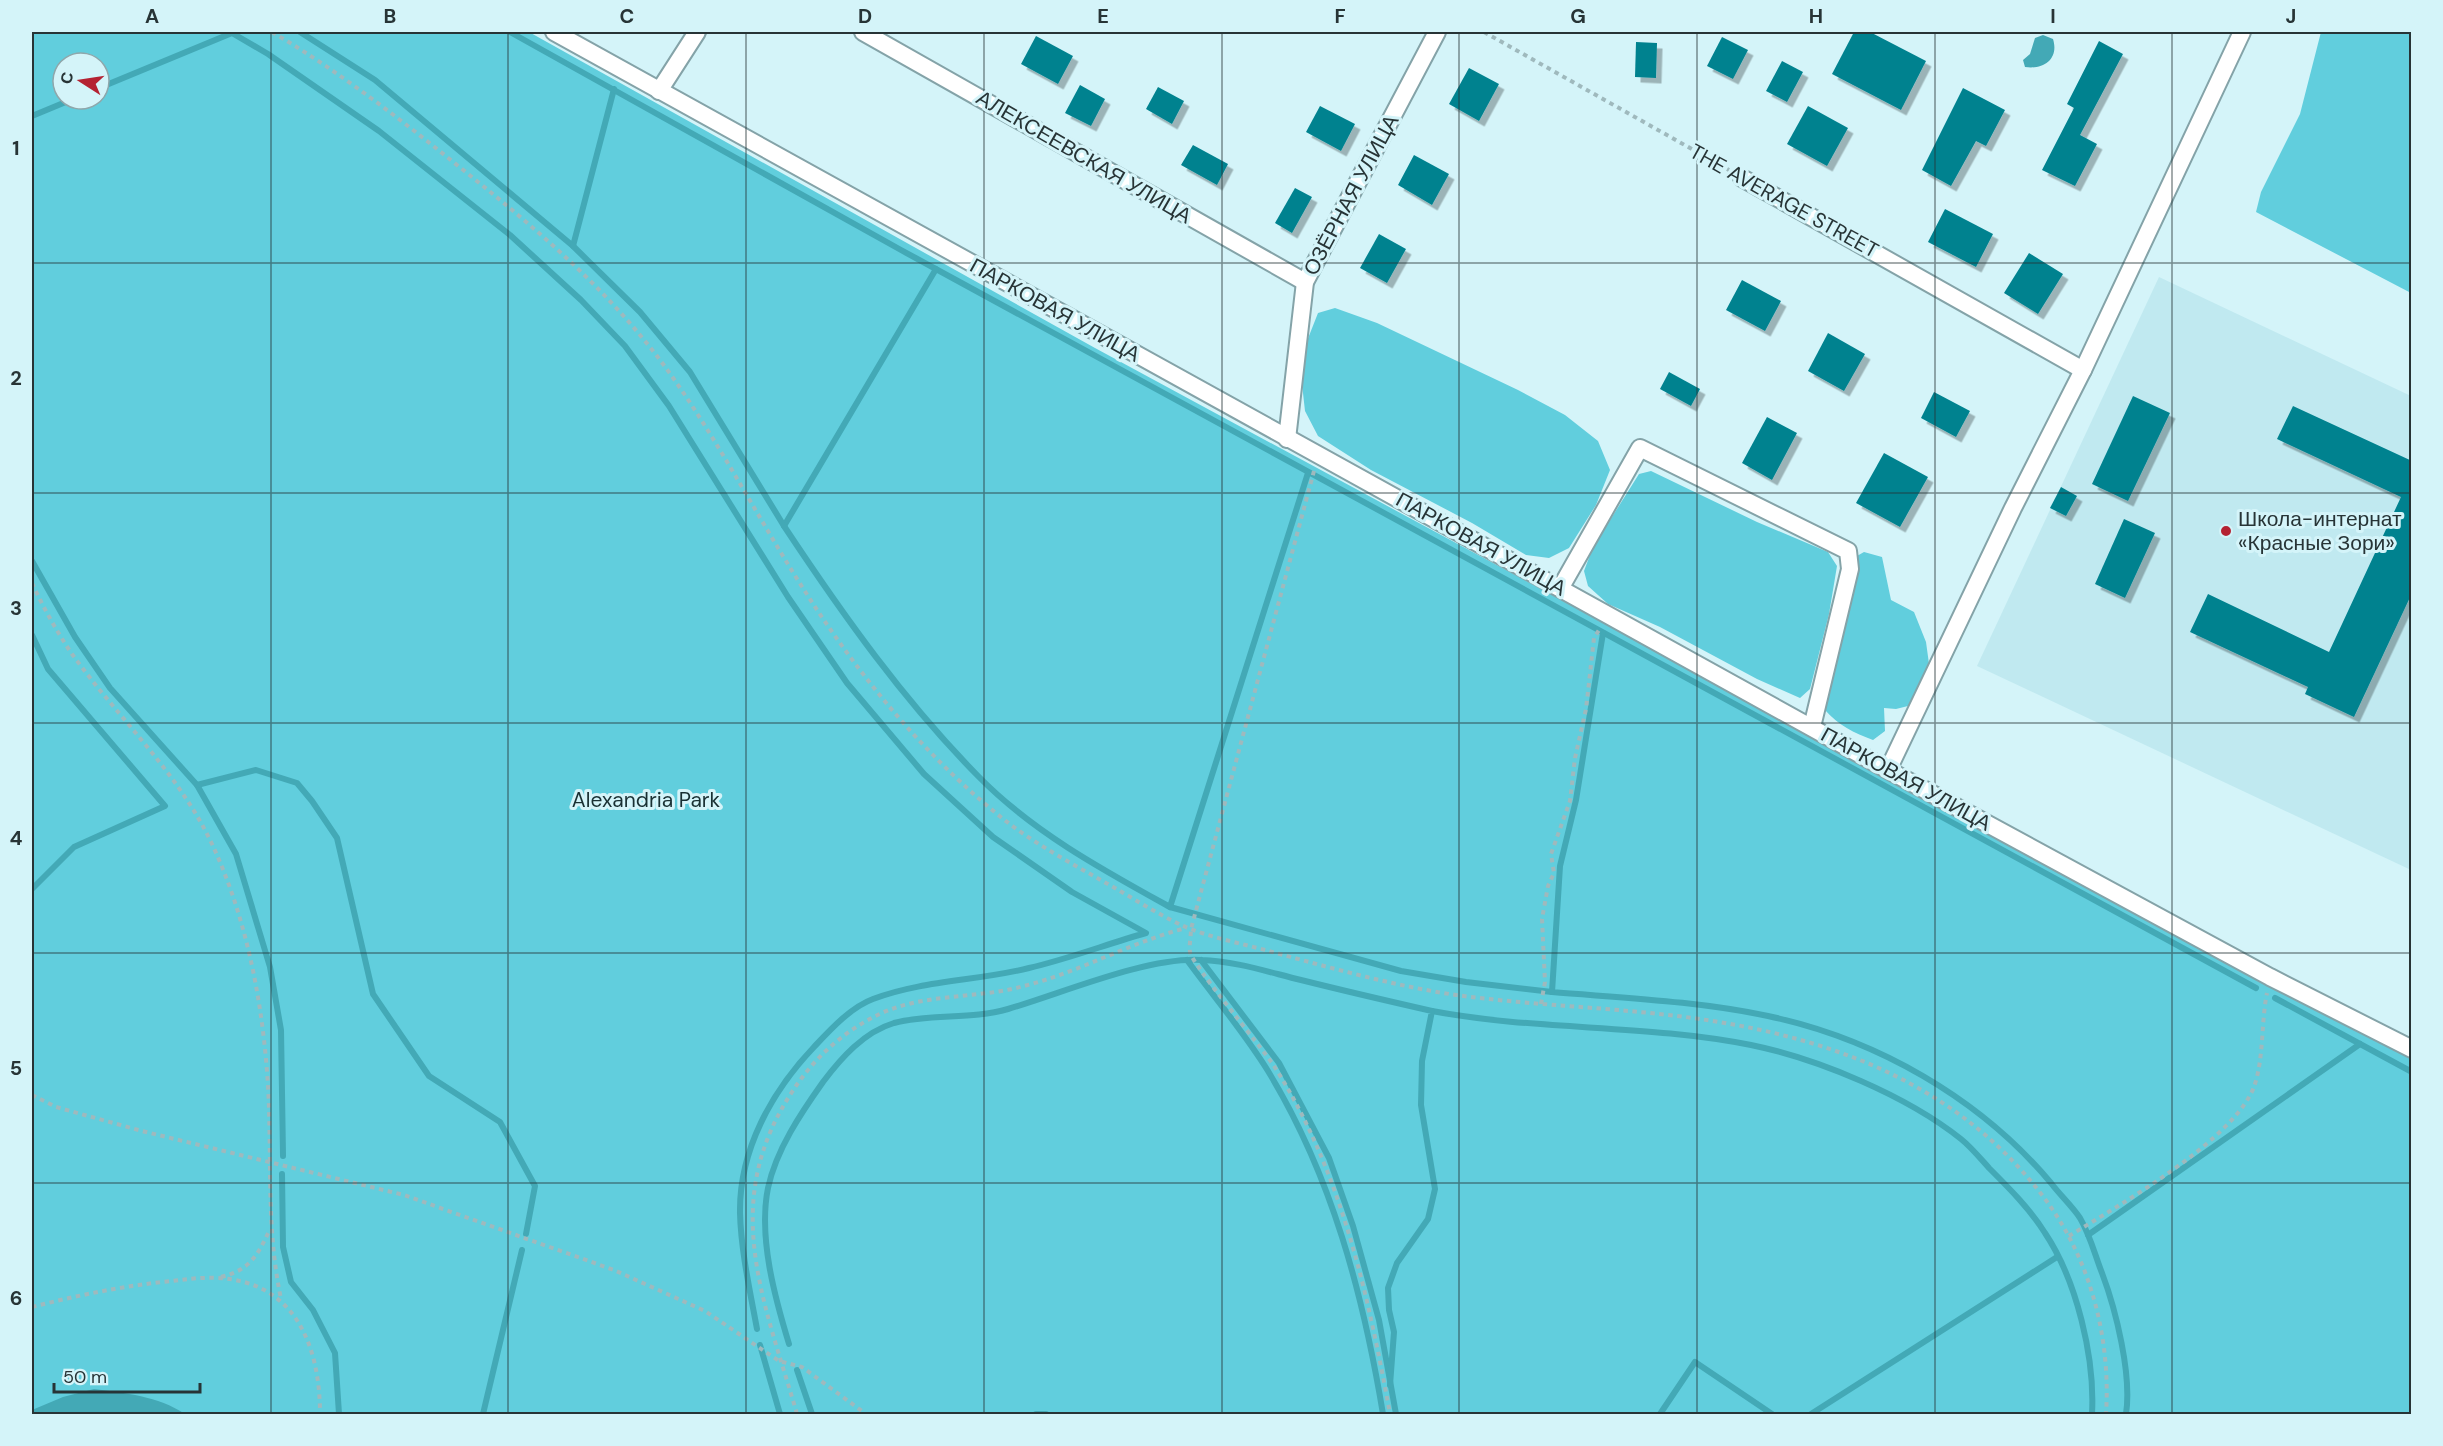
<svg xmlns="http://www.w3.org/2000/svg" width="2443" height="1446" viewBox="0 0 2443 1446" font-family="'DM Sans',sans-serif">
  <defs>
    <filter id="shadow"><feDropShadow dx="5.5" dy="5.5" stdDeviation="0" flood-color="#0004"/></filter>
  </defs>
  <rect width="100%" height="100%" fill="#d4f4f9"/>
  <!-- built -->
  <polygon fill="#c0e9f0" points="2159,277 2411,396 2411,870 1977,666"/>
  <!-- green -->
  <g fill="#61cedd" fill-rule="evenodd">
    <path d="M32,32H529L1095,348L2411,1059V1414H32ZM63,63H99V99H63Z"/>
    <polygon points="2321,32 2411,32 2411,293 2256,212 2261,192 2300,114"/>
    <polygon points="1335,308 1377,323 1518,390 1565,415 1598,441 1610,470 1596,505 1569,548 1549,558 1526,555 1472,523 1371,470 1318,436 1305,411 1302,384 1307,341 1318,313"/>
    <polygon points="1651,471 1757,522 1828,552 1837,566 1829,614 1810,689 1800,698 1757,679 1660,627 1608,604 1588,586 1584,571 1593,547 1639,474"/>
    <path d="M1864,552L1882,557L1891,600L1914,612L1926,642L1930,671L1912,705L1896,709L1884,708L1885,731L1873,740C1854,733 1838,725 1825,710L1854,587L1857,556Z"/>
  </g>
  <!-- water -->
  <g fill="#43a9b6">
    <path d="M2043,35L2053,39C2059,58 2045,70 2025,67L2023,60L2030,54L2035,38Z"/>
    <path d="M94,1389C125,1393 158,1396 185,1414H32V1410L63,1397Z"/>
  </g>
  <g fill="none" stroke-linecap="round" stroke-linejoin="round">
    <!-- stream -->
    <g stroke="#43a9b6" stroke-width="6">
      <polyline points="300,32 375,80 573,246 614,89"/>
      <polyline points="510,32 901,250 2256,988"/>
      <path d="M232,33L268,54L379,131L510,235L581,300L625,346L669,406L788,597L847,683L924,774L993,837L1072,892L1146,933C1107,944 1068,959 1029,968C978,981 923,980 873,999C851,1007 830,1030 814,1047C772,1091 739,1150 740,1213C741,1251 750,1291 757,1329"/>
      <polyline points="99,88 232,33 228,32"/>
      <polyline points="32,116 73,99"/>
      <polyline points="573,246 640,312 690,372 784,526 936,269"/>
      <path d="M784,526C843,615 904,701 979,777C1033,832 1103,870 1170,907L1308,473"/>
      <polyline points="32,561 75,637 110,688 197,785 236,854 270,967 281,1030 283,1156"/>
      <path d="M1603,633L1576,800L1560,866L1552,992C1624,998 1697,1001 1768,1016C1876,1039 1980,1098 2051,1183C2060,1195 2072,1206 2080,1218C2090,1235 2095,1255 2102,1273C2116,1310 2132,1375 2126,1414"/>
      <polyline points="32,635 48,669 165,806 74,847 32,889"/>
      <polyline points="197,785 256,770 297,783 312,801 337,838 373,994 429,1076 500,1122 535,1186 526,1234"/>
      <polyline points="1170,907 1401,971 1466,982 1552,992"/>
      <path d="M1187,960C1214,997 1244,1032 1268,1071C1332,1176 1363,1294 1383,1414"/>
      <polyline points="1201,960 1279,1063 1329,1158 1353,1226 1379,1320 1396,1414"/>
      <polyline points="2275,998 2412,1072"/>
      <path d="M1432,1011C1538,1031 1646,1024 1751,1045C1819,1059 1907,1096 1961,1139C1971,1147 1980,1158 1989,1168C2009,1188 2030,1209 2045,1233C2077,1281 2095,1358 2092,1414"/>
      <polyline points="282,1174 283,1247 291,1282 313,1310 335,1353 339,1414"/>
      <polyline points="2088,1235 2360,1044"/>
      <path d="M789,1344C775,1298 758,1237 768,1188C776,1150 801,1113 823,1082C841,1058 864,1032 894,1023C931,1013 971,1020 1008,1009C1063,993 1146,957 1201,960C1235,961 1268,972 1301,980C1345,991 1388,1001 1432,1011L1422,1061L1421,1105L1435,1189L1428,1219L1397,1263L1388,1288L1389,1310L1394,1332L1390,1385"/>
      <polyline points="760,1345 780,1414"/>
      <polyline points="797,1370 812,1414"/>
      <polyline points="483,1414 522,1250"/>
      <polyline points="1036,1414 1046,1414"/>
      <polyline points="1660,1414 1695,1362 1772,1414"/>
      <polyline points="1811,1414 2057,1257"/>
    </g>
  </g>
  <!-- building -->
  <g fill="#02828f" filter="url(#shadow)">
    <polygon points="1854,32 1870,32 1926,61 1901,110 1832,74"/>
    <polygon points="1036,36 1073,56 1058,84 1021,64"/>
    <polygon points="1722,37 1748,50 1733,79 1707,66"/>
    <polygon points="2099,41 2123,54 2080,135 2097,144 2075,186 2042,170 2074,108 2067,104"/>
    <polygon points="1636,42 1657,43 1656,78 1635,77"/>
    <polygon points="1782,61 1803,72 1787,102 1766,91"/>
    <polygon points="1469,68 1499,84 1479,121 1449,104"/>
    <polygon points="1080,85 1105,99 1091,126 1065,113"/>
    <polygon points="1158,87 1184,101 1172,124 1146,109"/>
    <polygon points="1963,88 2005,110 1986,146 1976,141 1951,186 1922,170"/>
    <polygon points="1320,106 1355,124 1341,151 1306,132"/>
    <polygon points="1808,106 1848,128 1827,166 1787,144"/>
    <polygon points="1193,145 1228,164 1217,185 1181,165"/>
    <polygon points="1414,155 1449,174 1432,205 1398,185"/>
    <polygon points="1295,188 1312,197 1292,233 1275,223"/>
    <polygon points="1945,209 1993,234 1976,267 1928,242"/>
    <polygon points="1379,234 1406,249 1387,283 1360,268"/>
    <polygon points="2029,253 2063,274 2038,314 2004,293"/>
    <polygon points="1742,280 1781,301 1765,331 1726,310"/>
    <polygon points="1828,333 1865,354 1844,391 1808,371"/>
    <polygon points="1669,372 1700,389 1691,406 1660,389"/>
    <polygon points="1934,392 1970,411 1956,437 1921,418"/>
    <polygon points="2133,396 2170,413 2128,501 2092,484"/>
    <polygon points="2293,406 2412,461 2412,593 2354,717 2305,694 2308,687 2190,632 2208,594 2329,652 2401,497 2277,439"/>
    <polygon points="1767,417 1797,433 1772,480 1742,463"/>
    <polygon points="1884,453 1928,477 1900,527 1856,503"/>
    <polygon points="2061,487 2077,496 2066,516 2050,508"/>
    <polygon points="2124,519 2155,533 2125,598 2095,584"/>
  </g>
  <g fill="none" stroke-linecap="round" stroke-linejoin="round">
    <!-- minor casing -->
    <g stroke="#84a3a8" stroke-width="20">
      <g id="minor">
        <polyline points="554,32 1888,770 2270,977 2412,1049"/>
        <polyline points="863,32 1305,282"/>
        <polyline points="659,91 697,32"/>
        <polyline points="1742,178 2083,370"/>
        <polyline points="1287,439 1305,282 1437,32"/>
        <polyline points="1561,587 1640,448 1848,551 1850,569 1812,727"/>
        <polyline points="1888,770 2013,508 2083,370 2242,32"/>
      </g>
    </g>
    <!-- path -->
    <g stroke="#9fb9bd" stroke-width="4" stroke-dasharray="4.5 4.5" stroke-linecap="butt">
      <path d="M272,32C335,69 395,115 452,161C527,221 598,280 657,356C714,431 756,516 808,596C861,678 925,756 1002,818C1033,843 1071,863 1106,883C1131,897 1156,913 1181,925C1210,938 1245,944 1276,953C1335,969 1395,986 1456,995C1529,1005 1603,1007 1677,1016C1818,1033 1952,1078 2042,1195C2090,1257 2111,1337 2106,1414"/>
      <polyline points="1484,32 1729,170"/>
      <path d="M1314,471L1191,929C1191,936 1189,945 1190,952C1193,966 1261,1046 1274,1066C1341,1170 1368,1294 1390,1414"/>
      <path d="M32,583C43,607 57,632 72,654C118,718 178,772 212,844C247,919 263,1004 268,1086C272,1158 266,1228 281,1299"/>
      <polyline points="1541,1004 1545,982 1542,919 1548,886 1554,873 1551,854 1570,801 1575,758 1586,709 1594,638 1599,630"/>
      <polyline points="32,1095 56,1107 142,1131 404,1195 614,1270 705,1311 779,1361 802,1367 866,1414"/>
      <path d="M2069,1236C2119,1205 2237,1139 2255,1084C2264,1055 2261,1023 2267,993"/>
      <path d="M221,1277C250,1270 258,1255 270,1229"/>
      <path d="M32,1307C75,1296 118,1287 162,1282C181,1280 199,1277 217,1278C295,1281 320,1346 320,1414"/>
      <path d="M797,1414C764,1300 718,1201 794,1089C815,1057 846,1029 882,1013C926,993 978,999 1024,986C1080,972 1131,942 1186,928"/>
    </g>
    <!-- minor -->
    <use href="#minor" stroke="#fff" stroke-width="16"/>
  </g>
  <!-- grid -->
  <path fill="none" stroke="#273436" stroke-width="1.5" stroke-opacity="0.55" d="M271,32V1414M508,32V1414M746,32V1414M984,32V1414M1222,32V1414M1459,32V1414M1697,32V1414M1935,32V1414M2172,32V1414M32,263H2412M32,493H2412M32,723H2412M32,953H2412M32,1183H2412"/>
  <!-- markers -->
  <circle fill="#b42232" stroke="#d4f4f9" stroke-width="2" cx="2226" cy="531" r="6"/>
  <g text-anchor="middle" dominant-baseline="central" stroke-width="6" stroke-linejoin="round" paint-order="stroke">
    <!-- street labels -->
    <g font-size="21" fill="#273436" stroke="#d4f4f9">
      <text transform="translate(1084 157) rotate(30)">АЛЕКСЕЕВСКАЯ УЛИЦА</text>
      <text transform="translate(1351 195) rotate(-62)">ОЗЁРНАЯ УЛИЦА</text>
      <text transform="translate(1784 201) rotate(29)">THE AVERAGE STREET</text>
      <text transform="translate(1055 310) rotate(29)">ПАРКОВАЯ УЛИЦА</text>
      <text transform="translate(1481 544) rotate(29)">ПАРКОВАЯ УЛИЦА</text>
      <text transform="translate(1906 779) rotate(29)">ПАРКОВАЯ УЛИЦА</text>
    </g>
    <!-- poi labels -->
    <g font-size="21" fill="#273436" stroke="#d4f4f9" text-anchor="start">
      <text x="2238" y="519">Школа-интернат<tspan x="2238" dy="24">«Красные Зори»</tspan></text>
    </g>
    <!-- park labels -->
    <g font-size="21" fill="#193033" stroke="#d4f4f9">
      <text x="646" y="800">Alexandria Park</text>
    </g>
  </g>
  <!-- border -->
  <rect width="2443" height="1446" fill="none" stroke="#d4f4f9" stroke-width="66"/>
  <!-- north arrow -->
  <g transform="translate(81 81) rotate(282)"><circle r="28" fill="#d4f4f9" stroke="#8fa7ab" stroke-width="1.5"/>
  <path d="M0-4.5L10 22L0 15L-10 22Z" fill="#b42232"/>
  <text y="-9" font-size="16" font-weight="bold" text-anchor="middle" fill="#273436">С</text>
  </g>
  <!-- scale -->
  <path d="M54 1383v9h146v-9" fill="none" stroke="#273436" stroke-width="3"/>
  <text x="63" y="1383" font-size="18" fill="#273436" stroke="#d4f4f9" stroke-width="4.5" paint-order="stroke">50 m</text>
  <rect x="33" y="33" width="2377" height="1380" fill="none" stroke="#273436" stroke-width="2"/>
  <g font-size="20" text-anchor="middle" font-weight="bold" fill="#273436">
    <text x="152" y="23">A</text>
    <text x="390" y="23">B</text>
    <text x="627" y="23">C</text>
    <text x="865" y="23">D</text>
    <text x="1103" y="23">E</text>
    <text x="1340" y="23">F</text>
    <text x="1578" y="23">G</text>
    <text x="1816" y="23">H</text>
    <text x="2053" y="23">I</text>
    <text x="2291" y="23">J</text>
    <text x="16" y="155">1</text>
    <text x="16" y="385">2</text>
    <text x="16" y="615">3</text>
    <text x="16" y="845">4</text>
    <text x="16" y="1075">5</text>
    <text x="16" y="1305">6</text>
  </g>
</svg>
